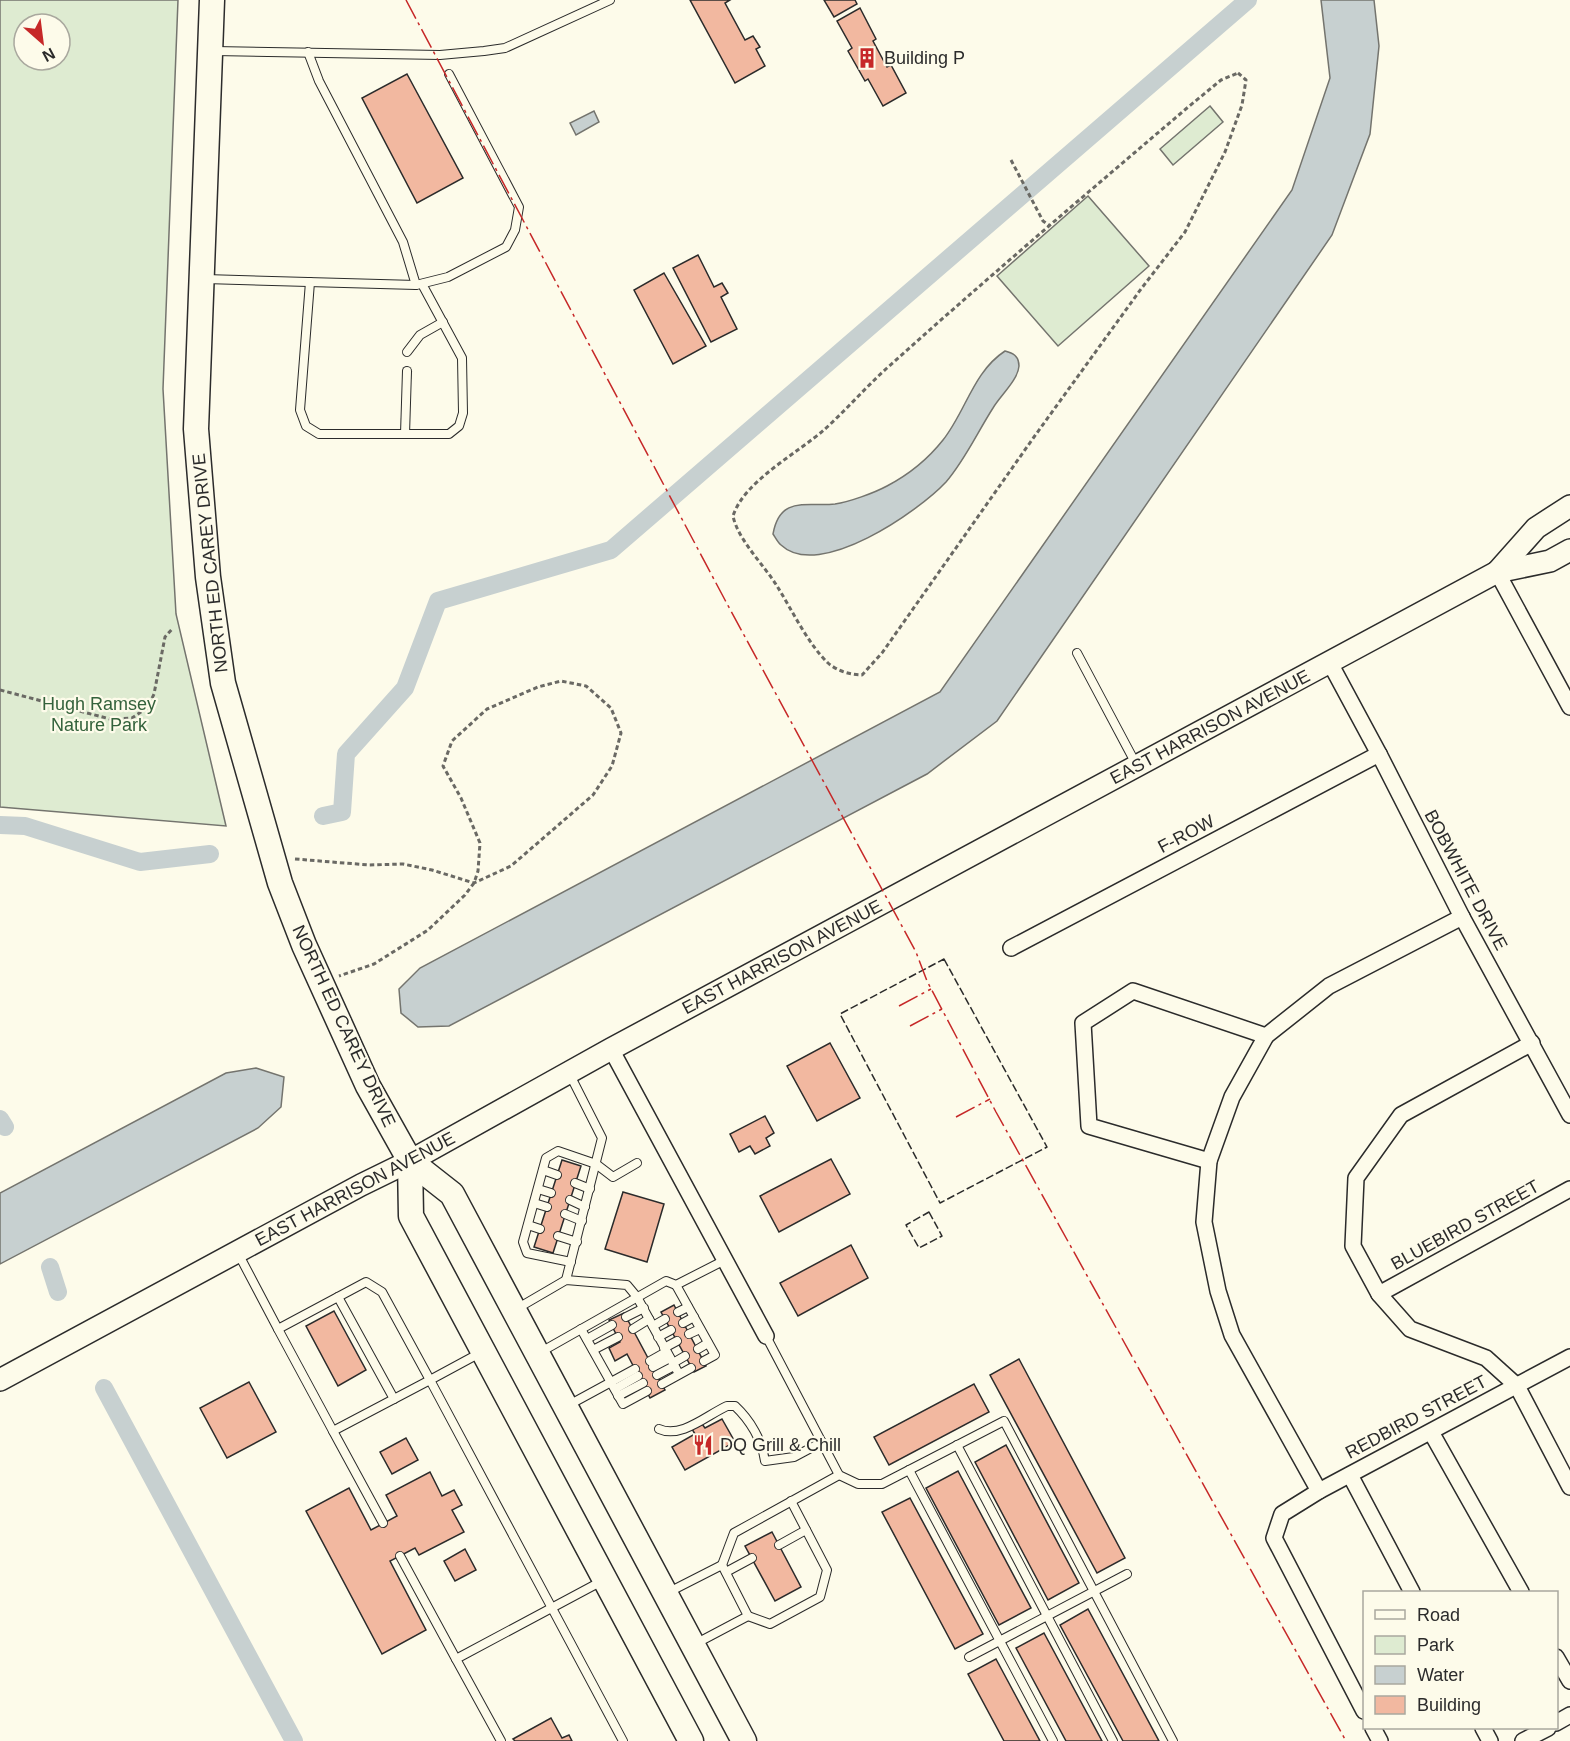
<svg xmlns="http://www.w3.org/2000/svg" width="1570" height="1741" viewBox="0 0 1570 1741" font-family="Arial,sans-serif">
  <rect width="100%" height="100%" fill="#fdfbea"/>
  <!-- green -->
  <g fill="#deebd1" stroke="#74746e" stroke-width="1.5" fill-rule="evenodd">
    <path d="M0,0H178L163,389L176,614L226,826L0,807ZM24,24H60V60H24Z"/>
    <polygon points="1210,106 1223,122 1173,165 1160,149"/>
    <polygon points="1088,196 1149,266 1058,346 997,276"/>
  </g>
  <!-- water -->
  <g fill="#c7d0d0" stroke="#74746e" stroke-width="1.5">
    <polygon points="1321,0 1374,0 1379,46 1370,134 1332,235 997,721 927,774 449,1026 418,1027 401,1013 399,989 420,968 940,692 1292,190 1330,78"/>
    <polygon points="594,111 599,122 576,135 570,123"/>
    <path d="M1005,351C1013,353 1019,356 1019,366C1018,380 1000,396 993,408C977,433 965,460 946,482C919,511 819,581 781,545C778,543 775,537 773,534C780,495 807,507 835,504C849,502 874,493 887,486C908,475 928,459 943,440C966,411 973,372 1005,351Z"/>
    <polygon points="256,1068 284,1077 281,1107 258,1128 0,1264 0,1193 226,1073"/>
  </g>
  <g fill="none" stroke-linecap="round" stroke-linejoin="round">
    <!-- canal -->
    <g stroke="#c7d0d0" stroke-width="18">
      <polyline points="323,816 342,812 346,754 405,688 438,601 611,550 1248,0"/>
      <polyline points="0,825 25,826 140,862 210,854"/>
      <polyline points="0,1119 5,1127"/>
      <polyline points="50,1267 58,1292"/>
      <polyline points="104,1388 294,1741"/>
    </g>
  </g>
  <!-- building -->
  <g fill="#f2b8a0" stroke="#2b2b2b" stroke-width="1.5">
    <polygon points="690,0 730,0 725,3 745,40 753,36 760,47 756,49 765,66 735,83"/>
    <polygon points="824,0 855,0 857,4 834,17"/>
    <polygon points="860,8 876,39 873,41 887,67 891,65 906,93 883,106 868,79 865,81 848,51 852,48 837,21"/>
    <polygon points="407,74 463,178 417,203 362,98"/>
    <polygon points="698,255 714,287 722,283 728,293 721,297 737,329 711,342 673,268"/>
    <polygon points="664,273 706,346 673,364 634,290"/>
    <polygon points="830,1043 860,1098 817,1121 787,1066"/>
    <polygon points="765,1116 774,1133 766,1138 770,1146 755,1154 750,1146 739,1152 730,1134"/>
    <polygon points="831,1159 850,1194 779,1232 760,1196"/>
    <polygon points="562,1160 581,1166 553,1253 534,1247"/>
    <polygon points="623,1192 664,1204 647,1262 605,1249"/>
    <polygon points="851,1245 868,1278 798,1316 780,1283"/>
    <polygon points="674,1305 706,1366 694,1372 661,1312"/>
    <polygon points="334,1311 366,1370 338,1386 306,1326"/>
    <polygon points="624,1313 665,1390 650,1398 627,1354 615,1361 609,1348 620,1342 609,1320"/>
    <polygon points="1019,1359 1125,1558 1097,1573 990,1375"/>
    <polygon points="249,1382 276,1432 227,1458 200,1408"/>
    <polygon points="974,1384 989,1412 889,1465 874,1437"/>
    <polygon points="722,1419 735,1442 685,1470 672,1447 695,1434 692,1429 702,1424 705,1428"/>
    <polygon points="406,1438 418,1460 392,1474 380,1452"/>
    <polygon points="1006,1445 1079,1583 1048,1600 975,1462"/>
    <polygon points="958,1471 1031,1608 999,1625 926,1488"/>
    <polygon points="430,1472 442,1496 454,1490 462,1505 452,1510 464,1532 419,1555 415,1548 390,1561 426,1630 382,1654 306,1511 349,1488 371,1530 397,1516 386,1495"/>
    <polygon points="910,1498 983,1634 955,1649 882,1512"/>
    <polygon points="772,1532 801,1587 775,1601 745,1546"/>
    <polygon points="465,1549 476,1570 455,1581 444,1561"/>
    <polygon points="1088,1609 1159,1741 1123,1741 1060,1625"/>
    <polygon points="1044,1633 1102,1741 1066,1741 1016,1648"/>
    <polygon points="996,1659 1040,1741 1004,1741 968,1674"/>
    <polygon points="551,1718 562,1738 569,1735 572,1741 515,1741 513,1739"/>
  </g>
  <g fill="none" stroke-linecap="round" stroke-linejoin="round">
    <!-- lane casing -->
    <g stroke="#2b2b2b" stroke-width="10">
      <g id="lane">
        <polyline points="214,51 440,55 484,51 505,48 610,0"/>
        <polyline points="308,52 319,81 403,242 416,285"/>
        <polyline points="205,279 416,285 448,277 506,247 515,230 519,207 449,74"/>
        <polyline points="310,282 300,410 306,426 319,434 449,434 459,426 463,413 462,358 422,284"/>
        <polyline points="407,352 420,335 443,322"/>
        <polyline points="405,434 407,371"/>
        <polyline points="1077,653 1136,764"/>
        <polyline points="543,1170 557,1175"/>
        <polyline points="575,1183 590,1189"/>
        <polyline points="538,1189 551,1193"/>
        <polyline points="570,1200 585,1207"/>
        <polyline points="534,1203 547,1207"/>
        <polyline points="565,1214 582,1221"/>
        <polyline points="528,1225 540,1229"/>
        <polyline points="558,1236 577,1242"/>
        <polyline points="239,1255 278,1329 366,1282 382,1292 430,1380 333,1431 383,1523"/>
        <polyline points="571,1262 527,1253 523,1242 546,1158 558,1151 596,1164 613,1177 637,1163"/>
        <polyline points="566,1280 602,1138 569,1073"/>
        <polyline points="676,1285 715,1355 704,1361"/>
        <polyline points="338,1297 394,1399"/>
        <polyline points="518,1308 566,1280 627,1285 637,1297 679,1374"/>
        <polyline points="678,1312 688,1307"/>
        <polyline points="626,1317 644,1308"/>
        <polyline points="683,1323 694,1317"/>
        <polyline points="653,1326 665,1319"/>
        <polyline points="278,1329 333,1431"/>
        <polyline points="581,1329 623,1404 647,1391"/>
        <polyline points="633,1329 649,1319"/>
        <polyline points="689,1334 700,1329"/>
        <polyline points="766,1336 839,1475 858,1484 882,1484 1004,1421 1173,1741"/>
        <polyline points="658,1337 671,1330"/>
        <polyline points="587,1339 612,1325"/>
        <polyline points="664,1348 677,1341"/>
        <polyline points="698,1349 708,1343"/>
        <polyline points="593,1350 618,1337"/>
        <polyline points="480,1353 430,1380 623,1741"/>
        <polyline points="539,1353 666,1281 676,1285 725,1260"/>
        <polyline points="650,1361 666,1352"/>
        <polyline points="673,1363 685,1356"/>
        <polyline points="653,1367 670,1358"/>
        <polyline points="657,1375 674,1366"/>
        <polyline points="662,1384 691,1368"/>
        <polyline points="615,1389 638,1376"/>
        <polyline points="618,1396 643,1383"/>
        <polyline points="567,1406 635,1369"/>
        <path d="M659,1429C681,1439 707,1415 727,1406H735C750,1420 762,1440 765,1461L794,1457L822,1442"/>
        <polyline points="957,1445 1113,1741"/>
        <polyline points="909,1470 1053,1741"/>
        <polyline points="779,1545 806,1530"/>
        <polyline points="400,1556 456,1659"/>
        <polyline points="722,1565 734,1533 839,1475"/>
        <polyline points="726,1572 752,1558"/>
        <polyline points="667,1593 722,1565 748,1616 695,1644"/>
        <polyline points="748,1616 770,1624 820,1597 827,1570 791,1501"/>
        <polyline points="969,1657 1127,1574"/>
        <polyline points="501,1741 456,1659 602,1581"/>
      </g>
    </g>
    <!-- street casing -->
    <g stroke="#2b2b2b" stroke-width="18">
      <g id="street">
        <polyline points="1497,572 1570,707"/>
        <polyline points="1330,663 1379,754 1462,917 1570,1115"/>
        <polyline points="1011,948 1379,754"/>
        <polyline points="1532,1043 1401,1115 1356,1178 1353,1246 1379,1294 1410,1329 1486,1358 1517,1386 1570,1487"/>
        <polyline points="611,1049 766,1336"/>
        <polyline points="1209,1161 1089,1126 1083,1023 1133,991 1266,1036"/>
        <polyline points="1379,1294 1570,1189"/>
        <polyline points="1431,1432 1521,1592"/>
        <polyline points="1350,1475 1412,1592"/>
        <polyline points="1319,1491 1232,1335 1218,1291 1204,1222 1209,1161 1232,1097 1266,1036 1329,986 1462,917"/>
        <polyline points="1556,1657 1570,1681"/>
        <polyline points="1364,1711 1274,1538 1282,1514 1319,1491 1570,1357"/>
        <polyline points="1556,1723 1570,1715"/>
        <polyline points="1373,1728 1380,1741"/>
        <polyline points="1483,1728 1490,1741"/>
        <polyline points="1523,1741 1548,1728"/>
      </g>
    </g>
    <!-- secondary casing -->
    <g stroke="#2b2b2b" stroke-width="24">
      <g id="secondary">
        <polyline points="1497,572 1536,528 1570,506"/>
        <polyline points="0,1380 361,1185 410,1161 611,1049 1497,572 1550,561 1570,550"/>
      </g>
    </g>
    <!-- primary casing -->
    <g stroke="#2b2b2b" stroke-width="27">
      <g id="primary">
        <polyline points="212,0 196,429 208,577 223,683 280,883 304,945 368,1086 410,1161 452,1194 744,1741"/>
        <polyline points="410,1161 411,1216 691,1741"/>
      </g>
    </g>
    <!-- path -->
    <g stroke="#6a6964" stroke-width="3" stroke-dasharray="4.5 3" stroke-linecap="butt">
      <path d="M1238,73L1246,80L1242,105L1225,152L1185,232L1141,289L1034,437L882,653L862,675C851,675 837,671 828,663C808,644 792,610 777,586C764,565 738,540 733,516C744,481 798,453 825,429C846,410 865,388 887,368C985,280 1086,194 1187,108L1221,80Z"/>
      <polyline points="1011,160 1043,221 1050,226"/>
      <polyline points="0,690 110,719 132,718 148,707 154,694 165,637 173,628"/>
      <polyline points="295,859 369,865 403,864 432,870 474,883 511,866 593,795 612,766 621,733 611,708 586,686 561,681 538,687 487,709 452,741 443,766 461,798 480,843 478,871 474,883 465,895 428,930 374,964 339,976"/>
    </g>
    <!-- lane -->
    <use href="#lane" stroke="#fdfbea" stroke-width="8"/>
    <!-- street -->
    <use href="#street" stroke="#fdfbea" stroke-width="15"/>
    <!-- secondary -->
    <use href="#secondary" stroke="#fdfbea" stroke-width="21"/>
    <!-- primary -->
    <use href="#primary" stroke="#fdfbea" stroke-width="24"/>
    <!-- fence -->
    <g stroke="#2b2b2b" stroke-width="1.5" stroke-dasharray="8 3" stroke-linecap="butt">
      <polygon points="944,959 1047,1147 940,1203 840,1014"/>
      <polygon points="929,1212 942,1236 919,1248 906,1225"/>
    </g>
    <!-- power -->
    <g stroke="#c62828" stroke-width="1.5" stroke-dasharray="21 4.5 3 4.5" stroke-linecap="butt">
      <polyline points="406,0 725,600 916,952 927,981 996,1112 1346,1741"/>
      <polyline points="899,1006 931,989"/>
      <polyline points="910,1026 942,1009"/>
      <polyline points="956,1117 990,1099"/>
    </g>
  </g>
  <!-- icons -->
  <defs>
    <g id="building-bare" transform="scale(1.62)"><path d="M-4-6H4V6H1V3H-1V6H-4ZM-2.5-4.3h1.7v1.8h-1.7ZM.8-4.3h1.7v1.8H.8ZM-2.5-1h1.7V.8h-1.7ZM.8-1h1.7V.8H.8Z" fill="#c62828" stroke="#fdfbea" stroke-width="2.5" paint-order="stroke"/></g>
    <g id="restaurant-bare" transform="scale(1.62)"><path d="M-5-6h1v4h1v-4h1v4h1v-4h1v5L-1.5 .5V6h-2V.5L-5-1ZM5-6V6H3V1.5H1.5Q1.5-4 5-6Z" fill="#c62828" stroke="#fdfbea" stroke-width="2.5" paint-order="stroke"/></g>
  </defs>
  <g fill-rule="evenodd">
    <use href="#building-bare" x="867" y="58"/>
    <use href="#restaurant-bare" x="703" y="1445"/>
  </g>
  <g text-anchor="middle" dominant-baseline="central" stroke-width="4.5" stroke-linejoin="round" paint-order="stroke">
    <!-- poi labels -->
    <g font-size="18" fill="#2b2b2b" stroke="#fdfbea" text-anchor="start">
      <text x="884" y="58">Building P</text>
      <text x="720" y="1445">DQ Grill &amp; Chill</text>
    </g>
    <!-- street labels -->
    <g font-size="18" fill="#2b2b2b" stroke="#fdfbea">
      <text transform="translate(210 563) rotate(-96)">NORTH ED CAREY DRIVE</text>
      <text transform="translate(1210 727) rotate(-28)">EAST HARRISON AVENUE</text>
      <text transform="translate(1186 834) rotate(-28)">F-ROW</text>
      <text transform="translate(1466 880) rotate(62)">BOBWHITE DRIVE</text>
      <text transform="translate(782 957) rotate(-28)">EAST HARRISON AVENUE</text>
      <text transform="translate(344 1026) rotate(65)">NORTH ED CAREY DRIVE</text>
      <text transform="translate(355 1189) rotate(-28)">EAST HARRISON AVENUE</text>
      <text transform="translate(1465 1225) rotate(-29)">BLUEBIRD STREET</text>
      <text transform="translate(1416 1417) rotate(-28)">REDBIRD STREET</text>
    </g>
    <!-- park labels -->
    <g font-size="18" fill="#34623c" stroke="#fdfbea">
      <text x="99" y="704">Hugh Ramsey<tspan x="99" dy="21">Nature Park</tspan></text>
    </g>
  </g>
  <!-- legend -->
  <rect x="1363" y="1591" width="195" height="138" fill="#fdfbea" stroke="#a9a89e" stroke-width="1.5"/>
  <rect x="1375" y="1610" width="30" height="9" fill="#fdfbea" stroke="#a9a89e" stroke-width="1.5"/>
  <text x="1417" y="1621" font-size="18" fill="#2b2b2b">Road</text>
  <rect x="1375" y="1636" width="30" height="18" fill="#deebd1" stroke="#a9a89e" stroke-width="1.5"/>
  <text x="1417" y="1651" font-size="18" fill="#2b2b2b">Park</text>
  <rect x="1375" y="1666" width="30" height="18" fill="#c7d0d0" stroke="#a9a89e" stroke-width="1.5"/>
  <text x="1417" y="1681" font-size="18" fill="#2b2b2b">Water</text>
  <rect x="1375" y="1696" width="30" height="18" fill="#f2b8a0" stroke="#a9a89e" stroke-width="1.5"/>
  <text x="1417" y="1711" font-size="18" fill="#2b2b2b">Building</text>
  <!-- north arrow -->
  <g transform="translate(42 42) rotate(152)"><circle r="28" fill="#fdfbea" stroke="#a9a89e" stroke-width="1.5"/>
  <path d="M0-4.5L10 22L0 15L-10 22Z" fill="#c62828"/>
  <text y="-9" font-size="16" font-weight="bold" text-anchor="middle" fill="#2b2b2b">N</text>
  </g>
</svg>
